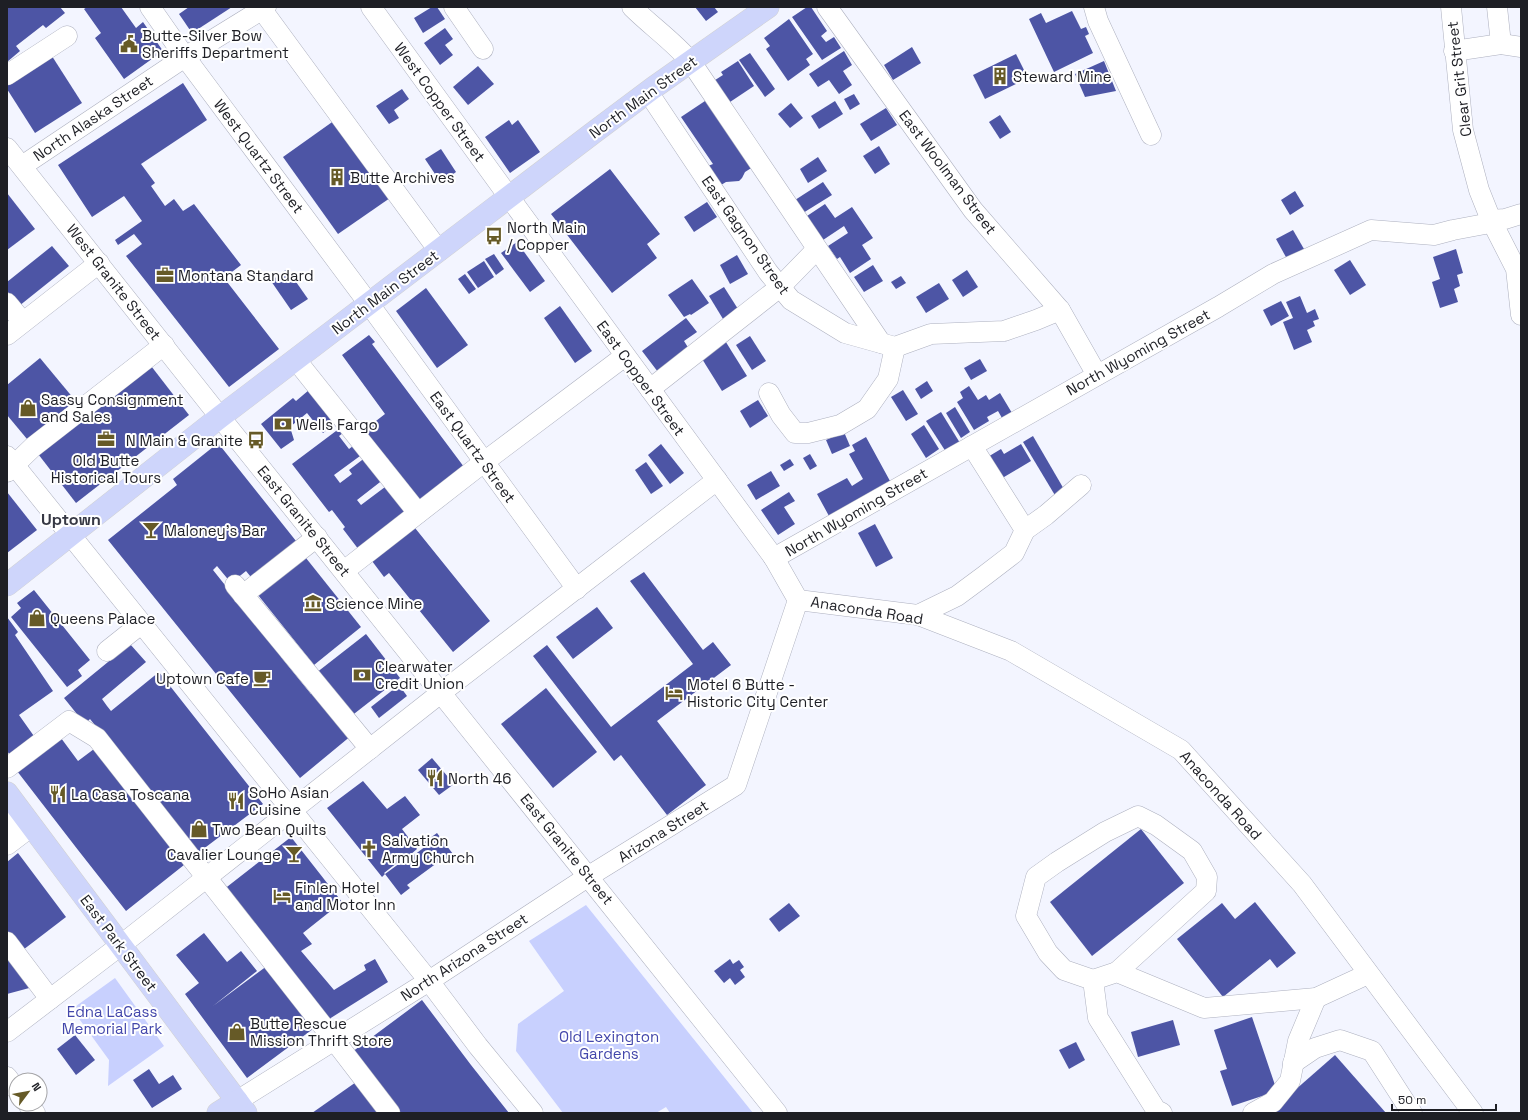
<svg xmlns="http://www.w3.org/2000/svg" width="1528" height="1120" viewBox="0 0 1528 1120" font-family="'Space Grotesk',sans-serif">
  <rect width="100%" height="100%" fill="#f3f5ff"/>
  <!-- green -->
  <g fill="#c8d0fe">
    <polygon points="586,905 753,1113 670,1113 666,1107 656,1113 563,1113 516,1051 518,1024 564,991 529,941"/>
    <polygon points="115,978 164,1046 108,1086 109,1060 72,1009"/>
  </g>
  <!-- building -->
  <g fill="#4d55a5">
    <polygon points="7,7 60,7 65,13 46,28 43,25 16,46 20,51 7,62"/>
    <polygon points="87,7 121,7 136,28 143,22 163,51 124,79 95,38 101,33 84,9"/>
    <polygon points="189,7 232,7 192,33 179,14"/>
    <polygon points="432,7 437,7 445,19 423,33 414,18"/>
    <polygon points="695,7 714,7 718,12 706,21"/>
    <polygon points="807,7 811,7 827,31 821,36 826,42 834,37 841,48 822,60 792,17"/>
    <polygon points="1072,11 1081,29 1086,27 1089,34 1085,36 1093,53 1054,72 1029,19 1041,13 1046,23"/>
    <polygon points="789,19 813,54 806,59 810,65 788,81 766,49 770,46 764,38"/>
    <polygon points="445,28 453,39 445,45 453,55 440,65 424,43"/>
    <polygon points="912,47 921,63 893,80 884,65"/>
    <polygon points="844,51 852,65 843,71 852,85 839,94 829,80 818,87 809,74"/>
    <polygon points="50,53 82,103 35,133 7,89 7,80"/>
    <polygon points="750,53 775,89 765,97 739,60"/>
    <polygon points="1016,54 1028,78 985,99 973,75"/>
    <polygon points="738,61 754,86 727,104 712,82 723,75 721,72"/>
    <polygon points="1104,61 1116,91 1085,97 1075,74"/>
    <polygon points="478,66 494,84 468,105 453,87"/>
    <polygon points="183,83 207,120 141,164 155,183 151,186 165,206 174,199 183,211 194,204 241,265 224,278 279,349 229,387 126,256 142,244 134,234 118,245 115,240 142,221 124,196 92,217 58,165"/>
    <polygon points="402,89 409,99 394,110 399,118 389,124 376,106"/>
    <polygon points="854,94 860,104 850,110 844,99"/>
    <polygon points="708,99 756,165 745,172 742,178 739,181 726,182 721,185 708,166 713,164 681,117"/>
    <polygon points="835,101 843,114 819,129 811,116"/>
    <polygon points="791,103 803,118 790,128 778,114"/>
    <polygon points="886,108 897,125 871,141 860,124"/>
    <polygon points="1000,115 1011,132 1000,139 989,122"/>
    <polygon points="335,120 390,198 338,234 283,157"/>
    <polygon points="509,120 512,125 518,120 540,152 510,173 485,137"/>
    <polygon points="879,146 890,164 875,174 863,156"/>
    <polygon points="441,149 456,172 441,183 425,159"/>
    <polygon points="818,157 827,171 808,183 800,169"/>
    <polygon points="610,169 660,234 647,244 657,258 612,293 551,214"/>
    <polygon points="823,182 832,195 803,213 795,200"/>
    <polygon points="1295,191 1304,206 1290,215 1281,200"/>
    <polygon points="7,193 35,229 7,250"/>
    <polygon points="707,202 717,217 694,232 684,217"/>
    <polygon points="825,204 835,218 852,207 873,238 862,245 871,259 850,273 840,257 837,259 828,246 848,233 844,226 823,240 807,216"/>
    <polygon points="1293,230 1304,249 1287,259 1276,239"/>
    <polygon points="517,242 545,281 530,292 501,253"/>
    <polygon points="52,246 69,266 19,306 7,291 7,282"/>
    <polygon points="1456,249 1463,273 1457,275 1460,286 1454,289 1458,302 1440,308 1432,282 1440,279 1433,257"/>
    <polygon points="494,254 504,269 496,275 485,259"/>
    <polygon points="737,255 748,274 730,284 720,265"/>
    <polygon points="1350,260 1366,285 1350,295 1334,270"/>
    <polygon points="484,261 494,277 478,288 467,272"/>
    <polygon points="873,265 883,281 864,292 854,277"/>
    <polygon points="287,269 308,299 291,310 271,281"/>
    <polygon points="967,270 978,287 963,297 952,280"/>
    <polygon points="465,274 476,289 469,294 458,279"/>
    <polygon points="901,276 906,283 896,289 891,282"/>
    <polygon points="692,279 709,303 691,315 690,314 684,317 668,295"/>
    <polygon points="939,283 949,299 926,313 916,297"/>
    <polygon points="724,287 738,309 723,319 709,296"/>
    <polygon points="426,288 468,345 437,368 396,311"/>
    <polygon points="1300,296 1307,313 1315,309 1319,319 1313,321 1315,326 1307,330 1312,342 1294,350 1283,322 1293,318 1286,302"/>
    <polygon points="1281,301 1289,316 1271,326 1263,310"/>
    <polygon points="560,306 592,351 575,363 544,318"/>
    <polygon points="686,318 697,332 684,341 689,349 658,372 642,351"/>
    <polygon points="369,335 375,342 372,344 464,467 422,504 387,458 381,463 363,431 385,414 342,355"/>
    <polygon points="750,336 766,361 752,370 736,345"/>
    <polygon points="724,339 747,376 722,391 699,354"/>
    <polygon points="40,358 79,405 32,445 7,415 7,385"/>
    <polygon points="980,359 987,371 971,380 964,368"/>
    <polygon points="148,362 189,415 76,503 35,450"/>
    <polygon points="927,381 933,391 921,399 915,389"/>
    <polygon points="969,386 978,400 986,395 989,400 1000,393 1012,413 1002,418 998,411 987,417 989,421 974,430 957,402 963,398 960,392"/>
    <polygon points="309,390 336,423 323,433 307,413 290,427 294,440 281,449 261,424 293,398 296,401"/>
    <polygon points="903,390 918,414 906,421 891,397"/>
    <polygon points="758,400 768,416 750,428 740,411"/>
    <polygon points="955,407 970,432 961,438 946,413"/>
    <polygon points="941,412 960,443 946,452 926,421"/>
    <polygon points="924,425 939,449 926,458 911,434"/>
    <polygon points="340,428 343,433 339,436 349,449 353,446 360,456 334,475 340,483 352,474 349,470 366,457 384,479 357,500 361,505 389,484 410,511 359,550 343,529 345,527 332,510 329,512 292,464"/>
    <polygon points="844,432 850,446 832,454 826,440"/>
    <polygon points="1033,436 1065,491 1056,497 1023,442"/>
    <polygon points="866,437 890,481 829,516 817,494 847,478 852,486 863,479 849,454 855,451 852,445"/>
    <polygon points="218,443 300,546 255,582 246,571 231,583 217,566 213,570 260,629 285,654 281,657 311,694 316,691 352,735 300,778 108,540 177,485 173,479"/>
    <polygon points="661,444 684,473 670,484 648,455"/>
    <polygon points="1021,444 1031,461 999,480 986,458 1001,449 1004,454"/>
    <polygon points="810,454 817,466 810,470 803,458"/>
    <polygon points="790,459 794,465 784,471 780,465"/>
    <polygon points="646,462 663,486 651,494 635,470"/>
    <polygon points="771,471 780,486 756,500 747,485"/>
    <polygon points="7,492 37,530 7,553"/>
    <polygon points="789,492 795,501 784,507 795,524 778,535 761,510"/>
    <polygon points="411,523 490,621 453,652 389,573 384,577 369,557"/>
    <polygon points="875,524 893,558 876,567 858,533"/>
    <polygon points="302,553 361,627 314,665 254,590"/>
    <polygon points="644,572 703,650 713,642 731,665 657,721 706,785 667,815 621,755 614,761 533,656 547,645 611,727 693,664 630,581"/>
    <polygon points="34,590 90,660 78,670 82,676 67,687 11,617 21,608 17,603"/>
    <polygon points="597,607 613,628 573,659 556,637"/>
    <polygon points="7,617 18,632 15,635 53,691 19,715 36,739 13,759 7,751"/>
    <polygon points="366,634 400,678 350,717 316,673"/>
    <polygon points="130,644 146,662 102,699 107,706 111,711 159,672 263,804 198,853 90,719 85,724 64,698"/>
    <polygon points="399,685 407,696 379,718 371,707"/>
    <polygon points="546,688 597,752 553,788 501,724"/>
    <polygon points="61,738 78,761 94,749 189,861 126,911 78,850 17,771"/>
    <polygon points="432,758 454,784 439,795 418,770"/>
    <polygon points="363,781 387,809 405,796 420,815 402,829 417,849 403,861 402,859 384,873 385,874 382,877 327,808"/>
    <polygon points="1141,829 1184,883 1092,956 1050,902"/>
    <polygon points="437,833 453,854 442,862 441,860 407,885 410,888 401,895 385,874 400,863 401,865 426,846 423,843"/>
    <polygon points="291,837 342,902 303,933 312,944 301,951 334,990 366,970 364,965 375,959 388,982 326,1021 223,890"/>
    <polygon points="18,853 66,917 19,953 7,937 7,862"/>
    <polygon points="1255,902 1296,953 1277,968 1270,959 1223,997 1177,939 1222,903 1235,919"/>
    <polygon points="789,903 800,916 779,932 769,919"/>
    <polygon points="204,933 227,962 241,951 257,971 213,1006 271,963 317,1026 247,1078 185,994 199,983 176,955"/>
    <polygon points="7,953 33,987 7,994"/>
    <polygon points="730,959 733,964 739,960 744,967 740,970 745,977 735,985 730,978 724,983 714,971"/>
    <polygon points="422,1000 471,1065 509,1113 399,1113 352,1052"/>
    <polygon points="1252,1017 1277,1091 1232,1106 1220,1071 1227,1069 1214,1030"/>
    <polygon points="1173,1020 1180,1045 1138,1057 1131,1032"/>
    <polygon points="75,1035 95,1060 76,1075 57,1049"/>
    <polygon points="1076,1042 1085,1060 1069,1069 1059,1050"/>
    <polygon points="1335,1055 1386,1113 1269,1113"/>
    <polygon points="149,1069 159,1084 173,1075 182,1089 152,1108 133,1080"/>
    <polygon points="359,1080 382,1113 312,1113"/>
  </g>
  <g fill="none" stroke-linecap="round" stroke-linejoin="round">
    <!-- minor casing -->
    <g stroke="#adb0bf" stroke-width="21">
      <g id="minor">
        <polyline points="150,7 185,57 369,304 577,589"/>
        <polyline points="260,7 439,251"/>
        <polyline points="454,7 483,49"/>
        <path d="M632,7C651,26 673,41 691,62L881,343"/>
        <polyline points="827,7 973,210 1060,310 1097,375"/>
        <polyline points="1094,7 1098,21 1151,135"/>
        <polyline points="1451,7 1463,130 1479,190 1491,220 1516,269 1521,315"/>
        <polyline points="1497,7 1501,44"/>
        <polyline points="1454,51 1501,44 1521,47"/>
        <polyline points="7,75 67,36"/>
        <polyline points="648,92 768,272 791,300 845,333 895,347 931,334 1004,331 1036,320 1060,310"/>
        <polyline points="7,148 220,417 777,1113"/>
        <polyline points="22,166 185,57 266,7"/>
        <polyline points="7,303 23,322"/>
        <polyline points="7,335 99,263"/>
        <polyline points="296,360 418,513"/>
        <polyline points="650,389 780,287 817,249"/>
        <polyline points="769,393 781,415 795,433 808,433 840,425 867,409 888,379 895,347"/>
        <polyline points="7,456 429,981 478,1046 533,1113"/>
        <polyline points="7,472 33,447 164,345"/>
        <polyline points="1025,530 1046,515 1081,485"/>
        <polyline points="774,558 1218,307 1273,274 1371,230 1434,235 1453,230 1485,224 1491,220 1505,219 1521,214"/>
        <polyline points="344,571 484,462 625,356"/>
        <polyline points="235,585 370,749"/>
        <polyline points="243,595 317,537"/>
        <polyline points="798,600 918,615 1011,651 1181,750 1302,884 1473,1113"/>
        <polyline points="918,615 957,596 984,576 1014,553 1025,530 972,446"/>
        <polyline points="107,651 141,624"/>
        <polyline points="7,768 69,721 97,738 334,1040 390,1113"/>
        <polyline points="7,827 23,814"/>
        <polyline points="7,845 32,826"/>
        <polyline points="7,942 50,999"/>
        <polyline points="1093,980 1064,970 1048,953 1026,916 1036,877 1057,862 1105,832 1138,816 1156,825 1192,851 1207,877 1206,891 1117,972"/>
        <polyline points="7,1032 121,945 442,692 717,480"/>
        <polyline points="1293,1063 1315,1048 1340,1040 1372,1051 1412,1113"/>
        <polyline points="7,1077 16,1089"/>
        <polyline points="237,1101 429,981 589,876 736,785 798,600 774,558 509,197 371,7"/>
        <polyline points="28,1104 35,1113"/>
        <polyline points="1162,1113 1156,1110 1098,1018 1093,980 1117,972 1204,1008 1316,998 1368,974"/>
        <polyline points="1253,1113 1273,1102 1290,1081 1298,1041 1316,998"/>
      </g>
    </g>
    <!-- major casing -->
    <g stroke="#d2d2d3" stroke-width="23">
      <g id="major">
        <polyline points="7,585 220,417 593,133 653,88 768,7"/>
        <polyline points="7,793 246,1113"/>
        <polyline points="218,1113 237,1101"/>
      </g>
    </g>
    <!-- minor -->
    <use href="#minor" stroke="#fff" stroke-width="20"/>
    <!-- major -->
    <use href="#major" stroke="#ced5fb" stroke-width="22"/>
  </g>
  <!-- icons -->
  <defs>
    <g id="civic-bare" transform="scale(1.38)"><path d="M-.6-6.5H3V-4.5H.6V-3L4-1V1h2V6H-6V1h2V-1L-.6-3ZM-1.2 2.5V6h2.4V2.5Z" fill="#665a27" stroke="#fff" stroke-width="2.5" paint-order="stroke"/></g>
    <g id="building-bare" transform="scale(1.38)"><path d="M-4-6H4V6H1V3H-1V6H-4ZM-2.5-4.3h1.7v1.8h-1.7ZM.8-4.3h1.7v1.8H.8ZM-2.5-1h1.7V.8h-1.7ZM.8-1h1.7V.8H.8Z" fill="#665a27" stroke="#fff" stroke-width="2.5" paint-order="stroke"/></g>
    <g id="bus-bare" transform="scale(1.38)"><path d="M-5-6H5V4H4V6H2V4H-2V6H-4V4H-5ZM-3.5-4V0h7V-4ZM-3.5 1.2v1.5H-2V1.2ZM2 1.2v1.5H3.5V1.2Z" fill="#665a27" stroke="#fff" stroke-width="2.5" paint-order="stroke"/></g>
    <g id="office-bare" transform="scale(1.38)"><path d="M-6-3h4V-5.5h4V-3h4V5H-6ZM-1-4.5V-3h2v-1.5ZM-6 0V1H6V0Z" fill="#665a27" stroke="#fff" stroke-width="2.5" paint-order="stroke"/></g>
    <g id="shop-bare" transform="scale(1.38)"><path d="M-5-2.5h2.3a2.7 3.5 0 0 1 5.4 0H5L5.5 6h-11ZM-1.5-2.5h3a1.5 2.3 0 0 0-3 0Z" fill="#665a27" stroke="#fff" stroke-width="2.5" paint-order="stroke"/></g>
    <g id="bank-bare" transform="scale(1.38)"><path d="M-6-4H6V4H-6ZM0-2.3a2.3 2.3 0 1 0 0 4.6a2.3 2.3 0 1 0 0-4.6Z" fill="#665a27" stroke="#fff" stroke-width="2.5" paint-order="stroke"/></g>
    <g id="bar-bare" transform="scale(1.38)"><path d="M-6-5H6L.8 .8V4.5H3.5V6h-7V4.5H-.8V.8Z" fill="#665a27" stroke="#fff" stroke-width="2.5" paint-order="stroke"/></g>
    <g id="museum-bare" transform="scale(1.38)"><path d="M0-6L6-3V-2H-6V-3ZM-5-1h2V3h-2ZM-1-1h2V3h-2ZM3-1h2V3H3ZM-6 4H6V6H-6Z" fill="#665a27" stroke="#fff" stroke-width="2.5" paint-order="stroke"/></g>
    <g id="cafe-bare" transform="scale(1.38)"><path d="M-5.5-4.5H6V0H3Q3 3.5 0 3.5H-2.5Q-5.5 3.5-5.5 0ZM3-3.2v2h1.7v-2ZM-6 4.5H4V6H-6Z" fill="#665a27" stroke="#fff" stroke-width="2.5" paint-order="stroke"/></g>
    <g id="hotel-bare" transform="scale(1.38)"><path d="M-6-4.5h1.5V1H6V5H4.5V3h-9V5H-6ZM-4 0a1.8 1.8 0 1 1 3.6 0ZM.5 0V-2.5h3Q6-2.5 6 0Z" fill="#665a27" stroke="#fff" stroke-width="2.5" paint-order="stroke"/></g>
    <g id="restaurant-bare" transform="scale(1.38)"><path d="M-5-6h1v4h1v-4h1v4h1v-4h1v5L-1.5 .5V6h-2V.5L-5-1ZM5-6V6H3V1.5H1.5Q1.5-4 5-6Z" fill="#665a27" stroke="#fff" stroke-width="2.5" paint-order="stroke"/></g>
    <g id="church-bare" transform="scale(1.38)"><path d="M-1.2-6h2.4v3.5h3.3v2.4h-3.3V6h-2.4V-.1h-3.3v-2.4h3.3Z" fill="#665a27" stroke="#fff" stroke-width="2.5" paint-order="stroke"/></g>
  </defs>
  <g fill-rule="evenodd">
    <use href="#civic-bare" x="129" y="44"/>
    <use href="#building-bare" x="1000" y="76"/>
    <use href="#building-bare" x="337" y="177"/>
    <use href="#bus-bare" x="494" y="236"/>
    <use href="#office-bare" x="165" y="275"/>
    <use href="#shop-bare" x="28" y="408"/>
    <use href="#bank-bare" x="283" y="424"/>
    <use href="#office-bare" x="106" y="439"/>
    <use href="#bus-bare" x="256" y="440"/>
    <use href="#bar-bare" x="151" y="530"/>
    <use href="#museum-bare" x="313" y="603"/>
    <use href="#shop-bare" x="37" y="618"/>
    <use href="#bank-bare" x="362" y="675"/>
    <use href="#cafe-bare" x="262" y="678"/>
    <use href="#hotel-bare" x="674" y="693"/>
    <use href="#restaurant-bare" x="435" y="778"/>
    <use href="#restaurant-bare" x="58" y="794"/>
    <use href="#restaurant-bare" x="236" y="801"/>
    <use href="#shop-bare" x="199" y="829"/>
    <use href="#church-bare" x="369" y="849"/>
    <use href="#bar-bare" x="294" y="854"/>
    <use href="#hotel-bare" x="282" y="896"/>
    <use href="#shop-bare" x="237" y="1032"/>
  </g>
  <g text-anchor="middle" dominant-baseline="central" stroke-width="4" stroke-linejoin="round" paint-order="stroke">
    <!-- poi labels -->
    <g font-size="15" fill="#1e1f25" stroke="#fff" text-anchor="start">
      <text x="142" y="35">Butte-Silver Bow<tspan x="142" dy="17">Sheriffs Department</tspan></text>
      <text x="1013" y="76">Steward Mine</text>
      <text x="350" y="177">Butte Archives</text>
      <text x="507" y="227">North Main<tspan x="507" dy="17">/ Copper</tspan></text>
      <text x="178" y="275">Montana Standard</text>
      <text x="41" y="399">Sassy Consignment<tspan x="41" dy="17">and Sales</tspan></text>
      <text x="296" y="424">Wells Fargo</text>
      <text x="243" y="440" text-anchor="end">N Main &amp; Granite</text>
      <text x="106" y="460" text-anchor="middle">Old Butte<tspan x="106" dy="17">Historical Tours</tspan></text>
      <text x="164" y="530">Maloney's Bar</text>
      <text x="326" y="603">Science Mine</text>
      <text x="50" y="618">Queens Palace</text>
      <text x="375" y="666">Clearwater<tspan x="375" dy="17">Credit Union</tspan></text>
      <text x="249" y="678" text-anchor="end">Uptown Cafe</text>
      <text x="687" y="684">Motel 6 Butte -<tspan x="687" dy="17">Historic City Center</tspan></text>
      <text x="448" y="778">North 46</text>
      <text x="249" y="792">SoHo Asian<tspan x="249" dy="17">Cuisine</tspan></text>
      <text x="71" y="794">La Casa Toscana</text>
      <text x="212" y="829">Two Bean Quilts</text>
      <text x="382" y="840">Salvation<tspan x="382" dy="17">Army Church</tspan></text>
      <text x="281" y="854" text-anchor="end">Cavalier Lounge</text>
      <text x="295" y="887">Finlen Hotel<tspan x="295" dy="17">and Motor Inn</tspan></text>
      <text x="250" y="1023">Butte Rescue<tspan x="250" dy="17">Mission Thrift Store</tspan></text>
    </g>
    <!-- street labels -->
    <g font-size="15" fill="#1e1f25" stroke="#fff">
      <text transform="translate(1459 79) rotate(-97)">Clear Grit Street</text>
      <text transform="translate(643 97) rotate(-36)">North Main Street</text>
      <text transform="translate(440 102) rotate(54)">West Copper Street</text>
      <text transform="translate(93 118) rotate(-34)">North Alaska Street</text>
      <text transform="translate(259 156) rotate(53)">West Quartz Street</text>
      <text transform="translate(948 172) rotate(53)">East Woolman Street</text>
      <text transform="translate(746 235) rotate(55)">East Gagnon Street</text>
      <text transform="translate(114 282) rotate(52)">West Granite Street</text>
      <text transform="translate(385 292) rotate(-37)">North Main Street</text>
      <text transform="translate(1138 352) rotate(-29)">North Wyoming Street</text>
      <text transform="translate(641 378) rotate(54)">East Copper Street</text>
      <text transform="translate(473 447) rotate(54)">East Quartz Street</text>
      <text transform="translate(856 512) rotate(-30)">North Wyoming Street</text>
      <text transform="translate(304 521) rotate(51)">East Granite Street</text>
      <text transform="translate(867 610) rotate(9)">Anaconda Road</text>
      <text transform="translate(1221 795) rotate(48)">Anaconda Road</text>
      <text transform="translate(663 831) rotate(-32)">Arizona Street</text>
      <text transform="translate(567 849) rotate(51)">East Granite Street</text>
      <text transform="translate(119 943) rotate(53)">East Park Street</text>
      <text transform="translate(464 957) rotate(-33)">North Arizona Street</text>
    </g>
    <!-- park labels -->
    <g font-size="15" fill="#4347ab" stroke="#fff">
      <text x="112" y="1011">Edna LaCass<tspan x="112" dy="17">Memorial Park</tspan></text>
      <text x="609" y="1036">Old Lexington<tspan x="609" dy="17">Gardens</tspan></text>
    </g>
    <!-- neighbourhood labels -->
    <g font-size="16" font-weight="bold" fill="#363844" stroke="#fff">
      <text x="71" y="519">Uptown</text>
    </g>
  </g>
  <!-- border -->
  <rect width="1528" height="1120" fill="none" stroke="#1e1f25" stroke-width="16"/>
  <!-- north arrow -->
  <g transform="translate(28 1092) rotate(58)"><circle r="19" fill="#ffffff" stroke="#a5a5a8"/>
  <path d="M0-3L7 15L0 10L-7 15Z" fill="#665a27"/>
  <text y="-6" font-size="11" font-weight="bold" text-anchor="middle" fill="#1e1f25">N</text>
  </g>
  <!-- scale -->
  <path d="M1392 1104v6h104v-6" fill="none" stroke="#1e1f25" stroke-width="2"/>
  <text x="1398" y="1104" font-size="12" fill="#1e1f25" stroke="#ffffff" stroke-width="3" paint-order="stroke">50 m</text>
</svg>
